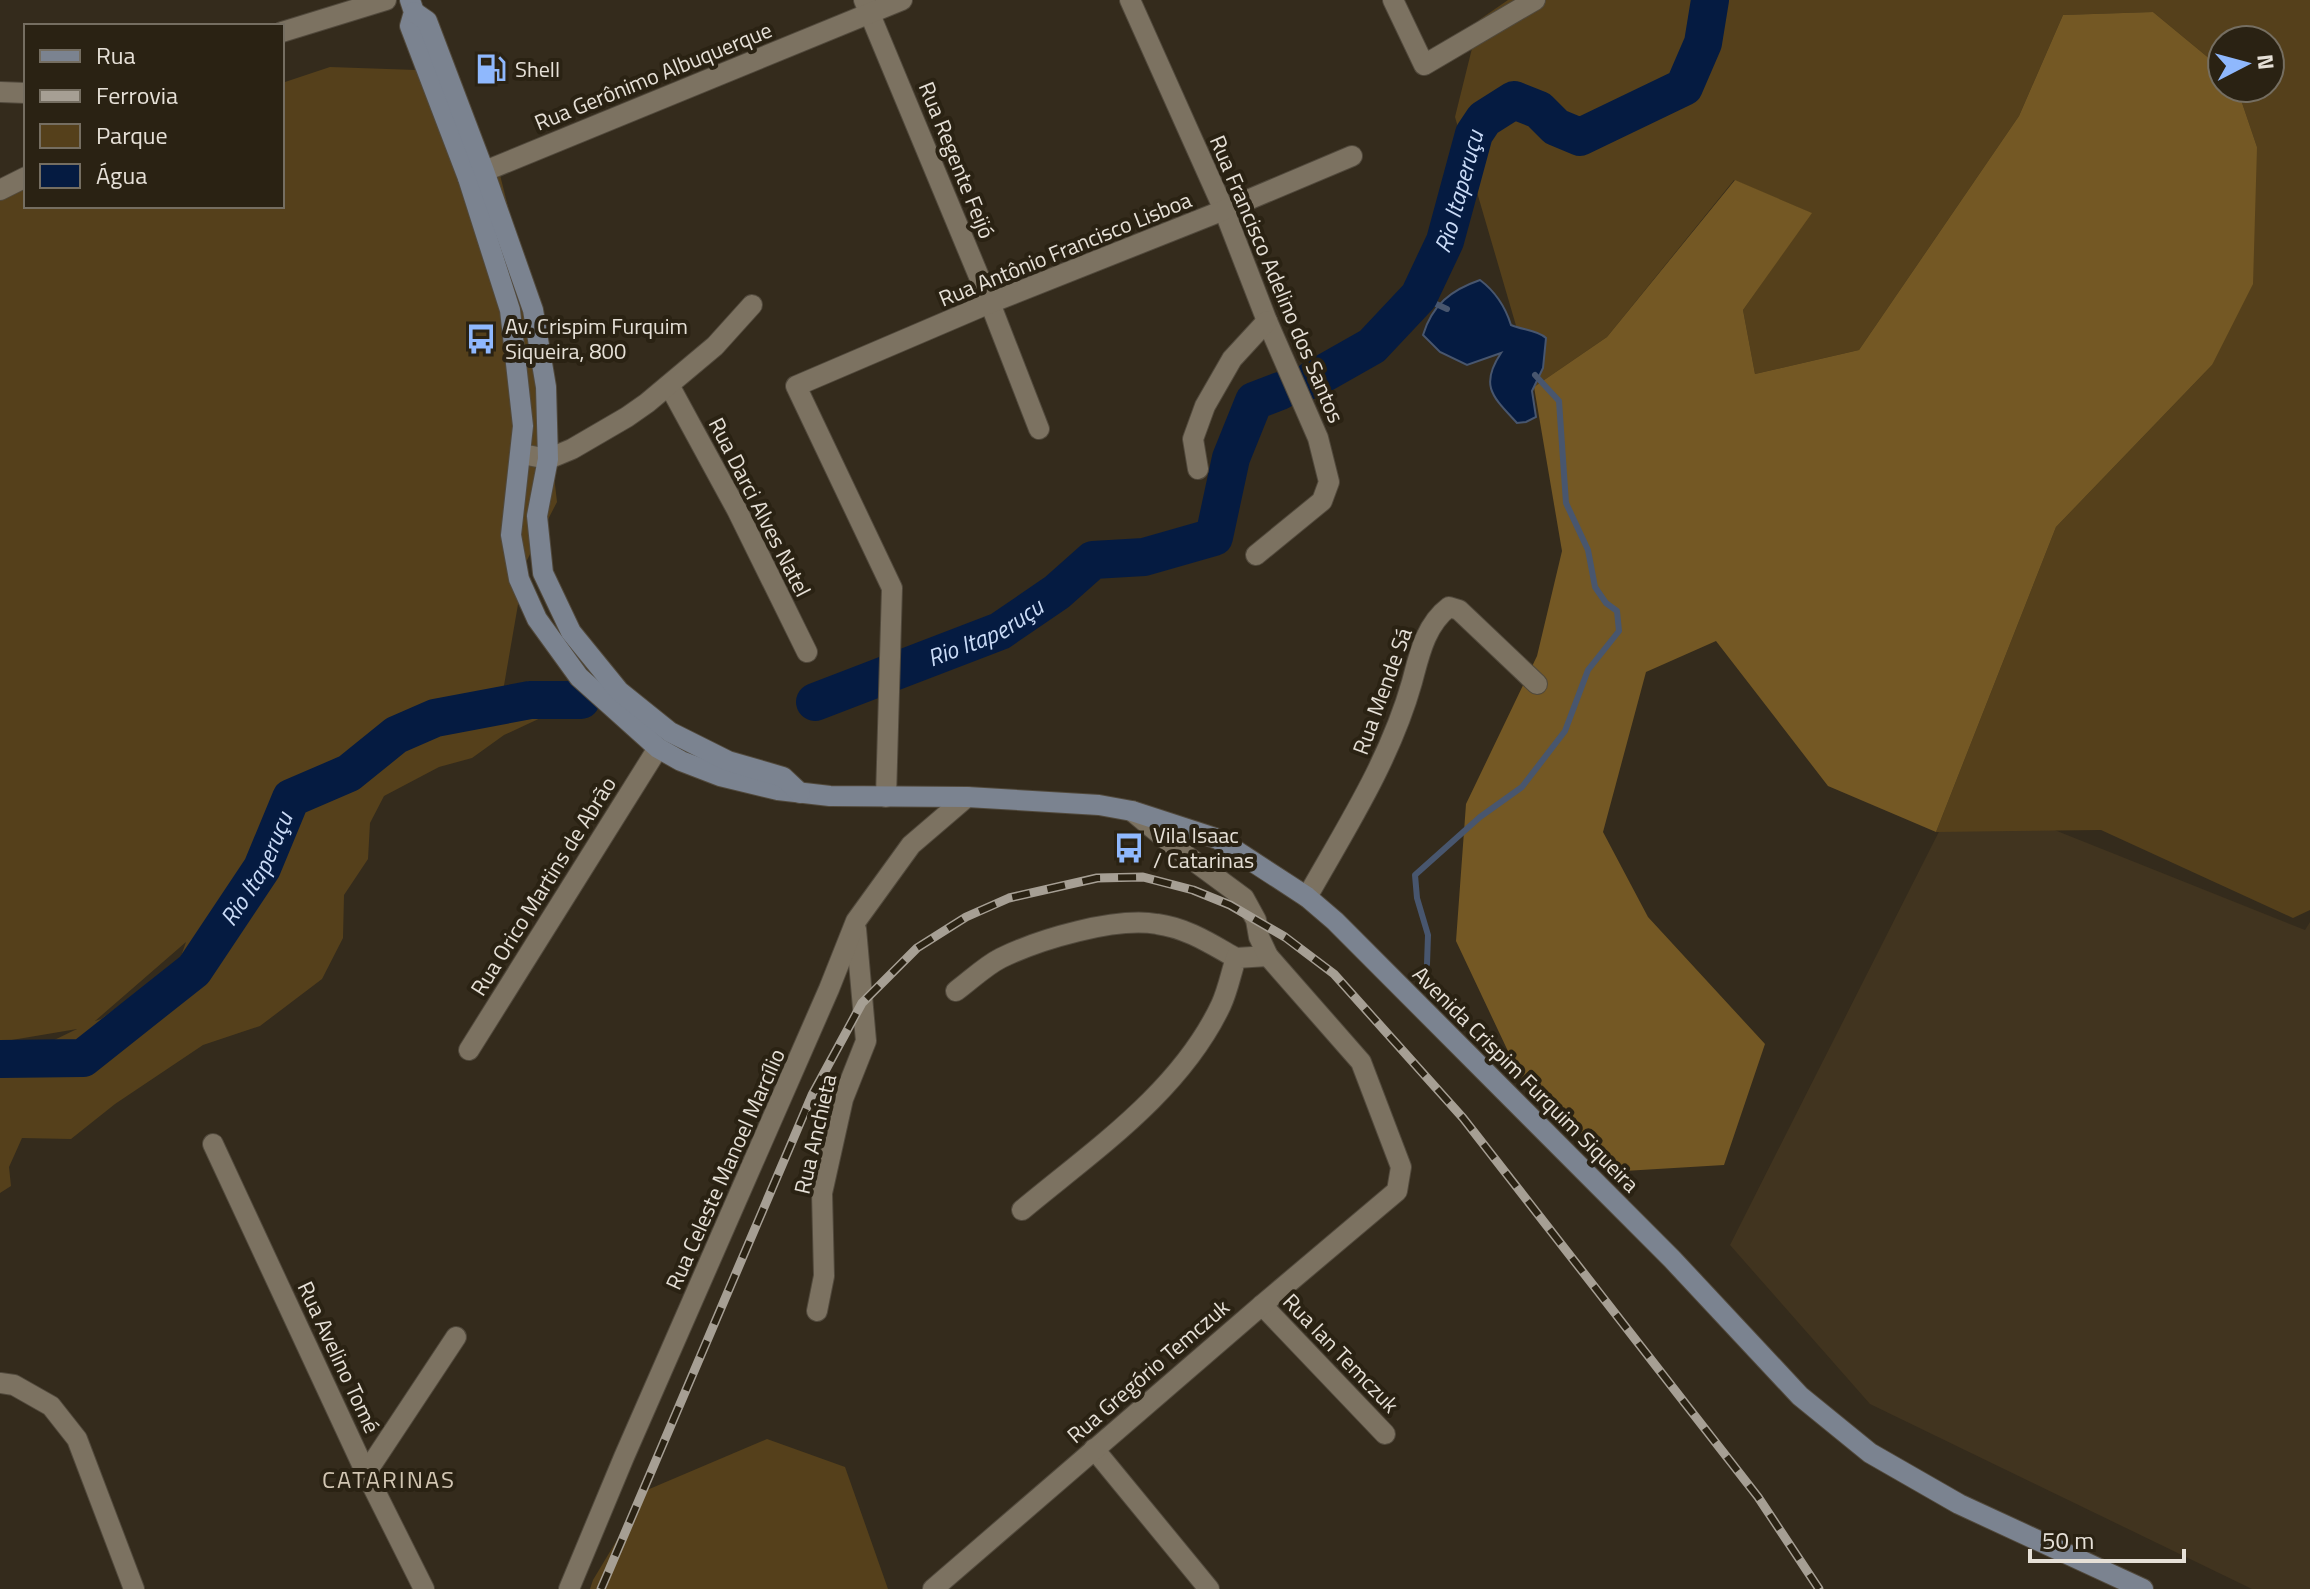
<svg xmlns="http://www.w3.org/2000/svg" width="2310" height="1589" viewBox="0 0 2310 1589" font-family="'Titillium Web',sans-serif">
  <rect width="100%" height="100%" fill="#342b1c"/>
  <!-- built -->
  <polygon fill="#41341f" points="1959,792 2305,930 2310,922 2310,1589 2252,1589 1870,1404 1730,1245"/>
  <!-- green -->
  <g fill="#55401b" fill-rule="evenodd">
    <polygon points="1508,0 2310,0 2310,910 2293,918 2101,830 1936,832 2056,527 2212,365 2257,147 2237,88 2270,88 2270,40 2222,40 2222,69 2153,12 2063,15 2019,116 1859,350 1755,374 1743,310 1811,213 1734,180 1607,337 1534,387 1455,117 1479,20"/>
    <path d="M330,67L416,70L499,171L536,317L557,502L525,564L502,697L528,681L579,700L504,735L472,758L439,767L384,796L370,823L368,859L344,895L343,938L322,979L260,1026L203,1045L115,1104L71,1139L22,1138L9,1167L11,1186L0,1193V1043L50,1042L77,1029L0,1042V199L26,187V206H282V83ZM186,942L179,962L101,1019L95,1021Z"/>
    <polygon points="767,1439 845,1467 888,1589 590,1589 593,1580 647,1490"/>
  </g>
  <!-- forest -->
  <polygon fill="#745824" points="2153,12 2222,69 2222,88 2237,88 2257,147 2253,284 2212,365 2056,527 1936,832 1828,786 1716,641 1646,672 1603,832 1648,917 1765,1044 1724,1165 1624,1171 1523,1083 1456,941 1466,804 1537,656 1562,551 1534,387 1607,337 1735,180 1812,213 1743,310 1755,374 1859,350 2019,116 2063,15"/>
  <!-- water -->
  <path fill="#051b41" stroke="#48566e" stroke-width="2" d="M1480,280C1496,292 1505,306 1511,325C1522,330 1538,330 1546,338L1543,368L1532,391L1536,417L1526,422L1517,423C1493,397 1479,386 1501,353L1467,365L1440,352L1423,335C1432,305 1451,290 1480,280Z"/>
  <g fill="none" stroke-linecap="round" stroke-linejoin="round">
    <!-- stream -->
    <g stroke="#48566e" stroke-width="6">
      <polyline points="1419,296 1447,309"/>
      <polyline points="1427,964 1428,935 1417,898 1415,875 1480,817 1522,787 1565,731 1588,670 1619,631 1617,611 1606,603 1595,587 1588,550 1566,503 1559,401 1535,375"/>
    </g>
    <!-- river -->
    <g stroke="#051b41" stroke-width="38">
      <path id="s1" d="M1312,380L1372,346L1419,296L1445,241L1474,134L1484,119L1514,100L1539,110L1556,127L1580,137L1684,87L1703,43L1710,0"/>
      <path id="s2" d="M815,702L1000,631L1057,592L1093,560L1144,557L1214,537L1231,458L1254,401L1280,391"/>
      <path id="s3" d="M0,1059L83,1058L194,970L262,868L291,798L349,773L396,735L435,718L530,700H581"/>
    </g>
    <!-- minor casing -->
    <g stroke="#51493c" stroke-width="22">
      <g id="minor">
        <polyline points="864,0 990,303 1039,429"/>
        <polyline points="1130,0 1224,210 1267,321 1318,438 1329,482 1322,501 1256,555"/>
        <polyline points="1393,0 1424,65 1535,0"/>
        <polyline points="282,32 386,0"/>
        <polyline points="0,92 26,93"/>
        <polyline points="0,190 26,177"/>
        <polyline points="669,385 737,510 807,652"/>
        <polyline points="522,454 548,459 572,449 627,417 647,403 715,346 752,305"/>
        <polyline points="1198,469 1193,439 1205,406 1232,359 1267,321"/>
        <polyline points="886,797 892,588 796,386 990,303 1224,210 1352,156"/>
        <path d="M1307,897C1346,828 1390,760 1412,682C1419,656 1425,625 1449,607L1459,610L1537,684"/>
        <path d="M956,991C971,980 985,966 1001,958C1040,939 1115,917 1157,924C1187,928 1211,944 1236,958"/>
        <polyline points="469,1050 658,748"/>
        <polyline points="213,1144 366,1473 424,1589"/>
        <path d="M1022,1210C1094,1150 1180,1092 1221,1005C1228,990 1231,973 1236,958L1268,956"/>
        <polyline points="1262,1305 1385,1434"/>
        <polyline points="817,1311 824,1276 822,1193 843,1099 866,1041 856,929"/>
        <polyline points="0,1383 14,1385 51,1406 77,1439 134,1589"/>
        <polyline points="1094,1449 1209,1589"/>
        <polyline points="366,1473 456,1337"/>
        <polyline points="569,1589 624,1457 829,989 856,921 911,845 967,797"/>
        <polyline points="933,1589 1262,1305 1397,1191 1401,1167 1361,1062 1268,956 1259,937 1256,920 1244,898 1179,850 1132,811"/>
      </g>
    </g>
    <!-- tertiary casing -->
    <g stroke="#51493c" stroke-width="22">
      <polyline id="tertiary" points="468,178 902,0"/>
    </g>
    <!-- secondary casing -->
    <g stroke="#51493c" stroke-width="22">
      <g id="secondary">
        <polyline points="410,0 414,12 410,26 468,178 510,310 523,426 511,535 519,579 537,619 579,677 658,748 681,761 720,776 778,790 830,796 967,797 1099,805 1132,811 1218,839 1307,897 1335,921 1672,1259 1800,1396 1870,1453 1959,1504 2143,1589"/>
        <polyline points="414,12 427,21 484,171 533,310 546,387 548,459 537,516 543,573 571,632 619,691 670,732 728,761 783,777 800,793"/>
      </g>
    </g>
    <!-- minor -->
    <use href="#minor" stroke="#7c7261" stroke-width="20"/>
    <!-- tertiary -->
    <use href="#tertiary" stroke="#7c7261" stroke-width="20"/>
    <!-- secondary -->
    <use href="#secondary" stroke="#7b8390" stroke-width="20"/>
    <!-- rail casing -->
    <g stroke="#a69f94" stroke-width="9">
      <polyline id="rail" points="601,1589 812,1095 862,1003 917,948 966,917 1009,898 1097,878 1143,877 1193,890 1230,905 1285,937 1334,974 1463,1118 1758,1497 1819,1589"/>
    </g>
    <!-- rail -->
    <use href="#rail" stroke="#2a2213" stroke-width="6" stroke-dasharray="18" stroke-linecap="butt"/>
  </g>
  <!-- icons -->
  <defs>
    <g id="fuel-bare" transform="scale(2.4)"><path d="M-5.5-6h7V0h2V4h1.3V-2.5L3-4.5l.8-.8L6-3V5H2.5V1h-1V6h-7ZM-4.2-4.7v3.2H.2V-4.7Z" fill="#8fb8fd" stroke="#2a2213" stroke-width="2.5" paint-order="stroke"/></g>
    <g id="bus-bare" transform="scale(2.4)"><path d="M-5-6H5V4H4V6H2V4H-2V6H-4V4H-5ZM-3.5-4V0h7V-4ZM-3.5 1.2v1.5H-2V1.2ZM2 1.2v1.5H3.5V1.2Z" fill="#8fb8fd" stroke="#2a2213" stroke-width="2.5" paint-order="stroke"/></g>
  </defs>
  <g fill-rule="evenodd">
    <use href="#fuel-bare" x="491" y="69"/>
    <use href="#bus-bare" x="481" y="339"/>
    <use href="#bus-bare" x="1129" y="848"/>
  </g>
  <g text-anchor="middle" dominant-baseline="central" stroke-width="8" stroke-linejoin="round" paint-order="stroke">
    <!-- poi labels -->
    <g font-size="22" fill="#e6e0d7" stroke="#2a2213" text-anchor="start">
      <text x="515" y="69">Shell</text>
      <text x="505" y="326">Av. Crispim Furquim<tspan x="505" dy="25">Siqueira, 800</tspan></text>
      <text x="1153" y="835">Vila Isaac<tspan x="1153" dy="25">/ Catarinas</tspan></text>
    </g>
    <!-- street labels -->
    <g font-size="22" fill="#e6e0d7" stroke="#2a2213">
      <text transform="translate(653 76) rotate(-22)">Rua Gerônimo Albuquerque</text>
      <text transform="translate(957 160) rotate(68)">Rua Regente Feijó</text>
      <text transform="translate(1065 249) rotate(-22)">Rua Antônio Francisco Lisboa</text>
      <text transform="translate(1277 279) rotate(67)">Rua Francisco Adelino dos Santos</text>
      <text transform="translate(760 507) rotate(63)">Rua Darci Alves Natel</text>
      <text transform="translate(1382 691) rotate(-70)">Rua Mende Sá</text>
      <text transform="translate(543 886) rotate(-58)">Rua Orico Martins de Abrão</text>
      <text transform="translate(1526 1079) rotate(45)">Avenida Crispim Furquim Siqueira</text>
      <text transform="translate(815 1134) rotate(-77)">Rua Anchieta</text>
      <text transform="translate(725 1169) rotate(-66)">Rua Celeste Manoel Marcílio</text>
      <text transform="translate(1341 1353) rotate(46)">Rua Ian Temczuk</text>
      <text transform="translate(339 1357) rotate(65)">Rua Avelino Tomé</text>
      <text transform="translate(1148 1371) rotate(-41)">Rua Gregório Temczuk</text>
    </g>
    <!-- water labels -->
    <g font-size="24" font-style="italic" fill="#cadbf7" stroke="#2a2213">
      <text stroke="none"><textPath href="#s1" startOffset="250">Rio Itaperuçu</textPath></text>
      <text stroke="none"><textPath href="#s2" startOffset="184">Rio Itaperuçu</textPath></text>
      <text stroke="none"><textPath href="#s3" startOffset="344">Rio Itaperuçu</textPath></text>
    </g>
    <!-- neighbourhood labels -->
    <g font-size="24" letter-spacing="2" fill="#d2c6b3" stroke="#2a2213">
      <text x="389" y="1479">CATARINAS</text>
    </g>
  </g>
  <!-- legend -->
  <rect x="24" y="24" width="260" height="184" fill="#2a2213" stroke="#756e61" stroke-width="2"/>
  <rect x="40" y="50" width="40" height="12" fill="#7b8390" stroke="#756e61" stroke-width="2"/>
  <text x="96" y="64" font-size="24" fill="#e6e0d7">Rua</text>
  <rect x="40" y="90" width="40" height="12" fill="#a69f94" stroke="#756e61" stroke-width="2"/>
  <text x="96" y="104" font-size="24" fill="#e6e0d7">Ferrovia</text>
  <rect x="40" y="124" width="40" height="24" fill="#55401b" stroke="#756e61" stroke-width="2"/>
  <text x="96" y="144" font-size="24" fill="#e6e0d7">Parque</text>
  <rect x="40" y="164" width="40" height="24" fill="#051b41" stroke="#756e61" stroke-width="2"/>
  <text x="96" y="184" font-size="24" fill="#e6e0d7">Água</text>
  <!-- north arrow -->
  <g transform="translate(2246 64) rotate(84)"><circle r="38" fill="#2a2213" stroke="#756e61" stroke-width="2"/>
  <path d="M0-6L14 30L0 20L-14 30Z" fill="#8fb8fd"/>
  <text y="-12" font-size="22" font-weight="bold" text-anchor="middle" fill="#e6e0d7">N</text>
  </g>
  <!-- scale -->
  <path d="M2030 1549v12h154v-12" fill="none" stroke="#e6e0d7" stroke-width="4"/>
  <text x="2042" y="1549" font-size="24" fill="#e6e0d7" stroke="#2a2213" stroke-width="6" paint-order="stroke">50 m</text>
</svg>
